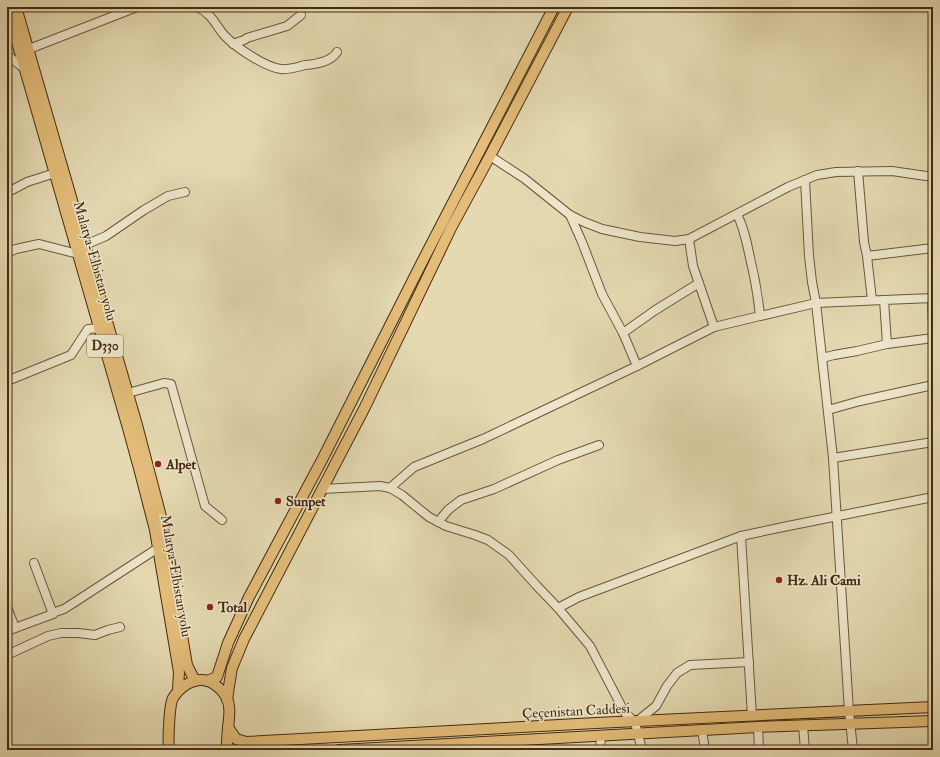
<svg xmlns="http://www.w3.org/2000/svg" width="940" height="757" viewBox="0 0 940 757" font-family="'IM FELL Double Pica',serif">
  <rect width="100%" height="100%" fill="#e4d9b1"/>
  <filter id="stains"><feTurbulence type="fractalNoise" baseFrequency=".005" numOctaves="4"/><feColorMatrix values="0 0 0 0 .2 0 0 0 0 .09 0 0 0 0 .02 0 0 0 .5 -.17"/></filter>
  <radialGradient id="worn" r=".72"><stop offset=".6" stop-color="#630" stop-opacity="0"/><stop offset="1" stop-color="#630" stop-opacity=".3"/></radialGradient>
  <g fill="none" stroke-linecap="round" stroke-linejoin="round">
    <!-- minor casing -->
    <g stroke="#6e5639" stroke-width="10">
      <g id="minor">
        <path d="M197,7C211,13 215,24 224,35C235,47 265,67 281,69C289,70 297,67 305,65C316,64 331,62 337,52"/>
        <polyline points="233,44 244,40 247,38 287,26 301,15"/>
        <polyline points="29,49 137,7"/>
        <polyline points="7,55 25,69"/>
        <polyline points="490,156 525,179 570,215 584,222 602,229 640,237 675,241 689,239 788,187 817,175 836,172 892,171 933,177"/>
        <polyline points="858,171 864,242 867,256 933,248"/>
        <polyline points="805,180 809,256 812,282 816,303 833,458"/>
        <polyline points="7,187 12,190 27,182 55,173"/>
        <polyline points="570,215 582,242 602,294 623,333 637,366"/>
        <polyline points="85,245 106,236 144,210 168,196 185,192"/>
        <polyline points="7,253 16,249 39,244 78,254"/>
        <polyline points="867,256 872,300"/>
        <polyline points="932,298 933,328"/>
        <polyline points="760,316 816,303 884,300"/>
        <path d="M714,327L760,316C758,296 755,278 750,258C747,243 744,228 737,214"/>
        <polyline points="623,333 654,311 699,283"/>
        <polyline points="887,344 884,300 933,298"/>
        <polyline points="822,358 834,355 857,351 887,344 933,338"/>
        <polyline points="7,381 71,355 88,329 100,328"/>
        <polyline points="128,393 164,383 171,384 205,506 222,520"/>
        <polyline points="828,410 860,401 933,385"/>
        <polyline points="390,488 414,467 483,439 637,366 714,327 693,266 689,239"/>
        <polyline points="322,489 380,486 390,488 402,495 429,517 446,526 475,535 488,540 509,555 536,585 558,608 590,646 625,713 635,722 642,750"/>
        <polyline points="438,522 448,510 461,500 494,489 558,460 599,445"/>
        <polyline points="741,536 752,716"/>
        <polyline points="34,563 53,614"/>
        <polyline points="7,607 15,628"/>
        <polyline points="558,608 579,597 741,536 783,527 933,497"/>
        <polyline points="7,631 53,614 55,612 64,609 75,602 158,548"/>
        <polyline points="7,655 48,636 61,633 78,633 95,635 108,630 120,627"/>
        <polyline points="636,722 656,706 667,686 677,673 690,665 749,662"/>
        <polyline points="803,726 805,750"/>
        <polyline points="758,727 759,750"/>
        <polyline points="702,730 705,750"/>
        <polyline points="508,740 508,750"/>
        <polyline points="600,750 601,736"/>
        <polyline points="853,750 849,711 833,458 933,442"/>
      </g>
    </g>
    <!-- major casing -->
    <g stroke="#462a11" stroke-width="12">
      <g id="major">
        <polyline points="7,7 128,428 140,472 155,530 179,672 178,690"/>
        <polyline points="16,7 137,425 164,528 187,665 195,681"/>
        <polyline points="207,681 217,677 228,643 249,597 323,458 421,264 554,7"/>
        <polyline points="227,700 229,686 232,668 244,639 365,407 451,228 490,156 568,7"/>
        <polyline points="228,727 236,739 246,742 596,723 933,707"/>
        <path d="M169,750C168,741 169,705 173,698C179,688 191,679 203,680C215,681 229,695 229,707C230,711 229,715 229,719C228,728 227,736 227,744L225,750"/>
        <polyline points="339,750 758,727 933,721"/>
      </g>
    </g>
    <!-- minor -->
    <use href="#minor" stroke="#ede6cc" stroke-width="8"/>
    <!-- major -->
    <use href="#major" stroke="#e2bc78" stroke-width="10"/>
  </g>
  <!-- markers -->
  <g fill="#8f2418" stroke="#ede6cc" stroke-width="1.5">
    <circle cx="158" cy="464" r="4"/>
    <circle cx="278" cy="501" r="4"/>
    <circle cx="779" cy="580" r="4"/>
    <circle cx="210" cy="607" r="4"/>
  </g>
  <g text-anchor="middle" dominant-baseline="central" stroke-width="3" stroke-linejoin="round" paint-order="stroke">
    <!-- shield labels -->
    <rect fill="#ede6cc" stroke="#786249" stroke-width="1" x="87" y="335" width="36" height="22" rx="3"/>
    <g font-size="13" font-weight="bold" fill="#462a11">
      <text x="105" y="346">D330</text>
    </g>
    <!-- street labels -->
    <g font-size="14" fill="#462a11" stroke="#ede6cc">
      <text transform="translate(95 261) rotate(74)">Malatya-Elbistan yolu</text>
      <text transform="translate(176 576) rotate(80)">Malatya-Elbistan yolu</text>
      <text transform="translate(576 711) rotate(-3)">Çeçenistan Caddesi</text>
    </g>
    <!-- poi labels -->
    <g font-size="14" font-weight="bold" fill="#462a11" stroke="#ede6cc" text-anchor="start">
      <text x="166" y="464">Alpet</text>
      <text x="286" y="501">Sunpet</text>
      <text x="787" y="580">Hz. Ali Cami</text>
      <text x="218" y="607">Total</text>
    </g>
  </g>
  <!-- margin -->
  <rect width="940" height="757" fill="none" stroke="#e4d9b1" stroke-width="24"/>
  <rect x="8" y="8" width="924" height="741" fill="none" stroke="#462a11" stroke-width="2"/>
  <rect x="12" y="12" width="916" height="733" fill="none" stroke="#462a11"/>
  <rect width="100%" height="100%" filter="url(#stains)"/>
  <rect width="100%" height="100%" fill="url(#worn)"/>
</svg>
